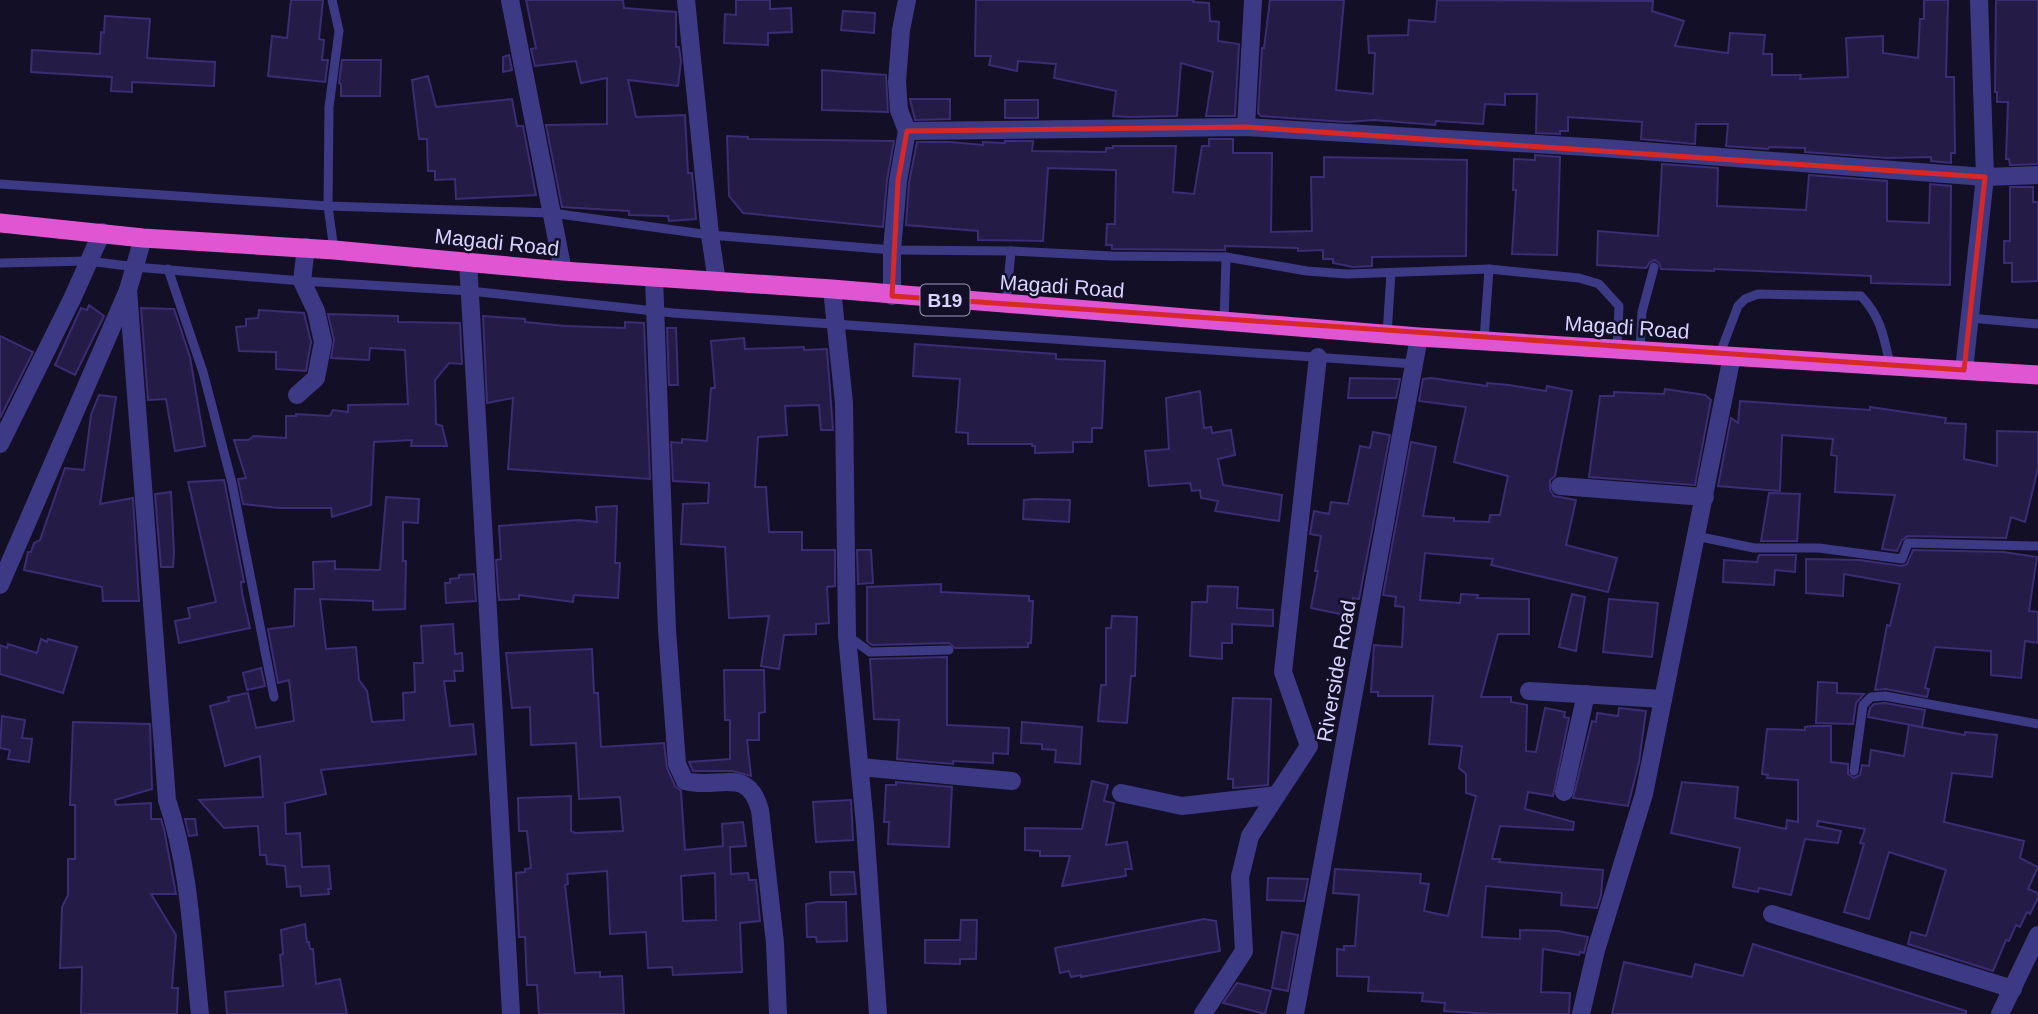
<svg xmlns="http://www.w3.org/2000/svg" width="2038" height="1014" viewBox="0 0 2038 1014" font-family="Helvetica,sans-serif">
  <rect width="100%" height="100%" fill="#130f26"/>
  <!-- building -->
  <g fill="#241b47" stroke="#3b2d73" stroke-width="2" fill-rule="evenodd">
    <polygon points="291,0 323,0 319,39 324,40 322,60 328,60 325,82 268,76 272,36 287,38"/>
    <polygon points="526,0 623,0 624,8 676,12 676,47 679,47 681,61 678,86 628,80 636,117 685,115 688,173 692,173 696,219 669,221 668,216 629,215 629,211 562,207 546,125 607,124 607,78 581,83 576,61 535,66 531,49 536,48"/>
    <polygon points="736,0 770,0 770,9 791,8 792,32 768,33 768,45 724,43 725,14 736,15"/>
    <polygon points="976,0 1194,0 1193,2 1209,3 1210,21 1219,22 1218,41 1239,44 1235,116 1206,116 1213,72 1181,63 1177,116 1129,117 1113,116 1116,91 1054,78 1056,64 1018,61 1017,71 989,65 991,56 975,56"/>
    <polygon points="1270,0 1344,0 1336,90 1373,94 1375,53 1369,53 1368,36 1408,35 1409,20 1435,22 1437,0 1653,1 1652,11 1684,21 1675,46 1728,53 1730,33 1765,35 1763,54 1772,54 1772,75 1801,75 1800,79 1848,77 1846,38 1883,36 1883,53 1918,58 1920,19 1924,19 1924,0 1948,0 1946,77 1954,77 1955,153 1951,153 1951,163 1931,161 1931,157 1887,158 1805,152 1805,148 1769,147 1768,149 1726,146 1728,124 1696,124 1695,144 1641,139 1642,122 1568,117 1568,131 1560,131 1560,134 1536,133 1537,94 1505,94 1505,105 1485,104 1483,124 1436,121 1435,125 1374,120 1347,122 1261,116 1258,113 1262,48 1264,48"/>
    <polygon points="1996,0 2038,0 2038,164 2010,165 2009,159 2006,159 2008,102 1997,102 1997,92 1995,92"/>
    <polygon points="843,11 875,13 874,33 841,30"/>
    <polygon points="105,16 150,19 147,58 215,62 214,86 132,82 132,92 111,91 112,77 31,72 32,50 100,54 101,32 104,33"/>
    <polygon points="509,55 512,70 503,72 503,57"/>
    <polygon points="342,60 381,60 380,96 341,96 341,84 339,83"/>
    <polygon points="822,70 886,75 888,112 822,110"/>
    <polygon points="428,76 436,107 512,99 517,126 523,126 536,195 456,199 455,179 435,180 435,171 428,171 427,139 419,139 412,80"/>
    <polygon points="910,99 950,99 950,119 915,120"/>
    <rect x="1005" y="100" width="33" height="18"/>
    <polygon points="727,136 748,137 748,139 894,141 887,180 883,227 743,213 729,196"/>
    <polygon points="1209,139 1233,139 1233,153 1272,153 1271,232 1312,231 1311,177 1324,177 1324,157 1467,160 1466,256 1372,257 1372,266 1353,267 1333,263 1333,259 1323,259 1323,250 1298,251 1298,248 1225,246 1225,250 1112,249 1112,245 1106,245 1107,224 1115,224 1116,170 1048,168 1043,241 978,240 978,231 906,225 909,183 917,142 950,142 983,145 983,142 1005,143 1005,141 1033,141 1032,151 1106,152 1106,148 1113,148 1113,146 1176,146 1173,192 1194,194 1202,146 1209,146"/>
    <polygon points="1535,155 1560,157 1557,255 1512,254 1516,190 1513,190 1514,159 1535,160"/>
    <polygon points="1662,164 1718,168 1717,206 1806,210 1809,175 1887,181 1887,221 1929,223 1930,184 1951,186 1950,285 1871,283 1871,276 1714,269 1714,271 1661,269 1659,263 1655,260 1650,262 1646,268 1597,265 1598,231 1658,236"/>
    <polygon points="2010,187 2033,187 2033,202 2038,202 2038,281 2012,282 2012,263 2004,263 2004,241 2010,241"/>
    <polygon points="89,305 104,316 75,375 55,365 81,308 87,310"/>
    <polygon points="141,308 174,309 190,357 205,446 175,451 166,399 148,400"/>
    <polygon points="259,310 304,313 311,342 306,371 276,369 276,352 239,351 236,327 246,326 246,319 258,318"/>
    <polygon points="328,314 398,316 398,322 460,323 462,364 449,363 435,380 436,424 442,426 447,446 411,446 412,440 374,442 371,505 332,517 331,508 279,508 243,504 238,479 246,478 234,440 248,440 254,436 286,438 286,416 296,416 296,414 330,416 333,410 348,412 348,405 408,404 405,350 370,348 369,360 331,358 334,340"/>
    <polygon points="483,316 525,319 525,322 565,326 625,328 625,322 644,323 650,479 508,469 513,398 487,403"/>
    <polygon points="667,328 676,328 678,385 669,385"/>
    <polygon points="0,336 33,352 0,418"/>
    <polygon points="744,338 745,349 804,347 804,350 827,349 833,430 821,430 819,405 785,406 787,435 758,437 755,487 766,487 769,532 802,532 802,550 835,550 835,586 827,587 829,623 816,624 816,634 784,635 779,669 761,666 769,616 729,618 725,547 681,544 683,504 708,503 709,483 673,481 671,442 682,443 682,439 707,441 711,388 715,388 711,341"/>
    <polygon points="915,344 1056,354 1056,359 1105,361 1102,428 1092,428 1092,442 1073,442 1073,452 1035,453 1035,446 1032,446 1032,444 968,444 968,433 956,432 960,379 913,376"/>
    <polygon points="1350,378 1400,379 1396,398 1348,398"/>
    <polygon points="1431,378 1487,386 1487,383 1509,385 1546,391 1547,386 1572,391 1555,476 1550,480 1550,490 1554,496 1576,500 1566,545 1617,558 1608,592 1491,565 1493,559 1425,553 1420,600 1460,603 1461,594 1478,595 1477,598 1529,599 1529,634 1498,634 1481,697 1511,697 1511,702 1527,705 1526,751 1536,752 1545,708 1565,712 1564,717 1569,718 1553,796 1528,792 1525,809 1574,822 1573,830 1500,826 1492,859 1500,859 1499,862 1603,870 1601,895 1597,908 1561,905 1562,893 1486,886 1482,937 1520,939 1520,930 1558,931 1588,937 1584,953 1580,952 1579,955 1543,949 1541,992 1570,993 1569,1014 1492,1014 1444,1011 1445,1003 1422,1001 1423,993 1368,991 1369,977 1337,976 1337,949 1344,950 1344,946 1355,946 1359,895 1333,893 1335,869 1421,874 1420,883 1429,884 1424,911 1448,916 1476,796 1466,793 1466,774 1459,768 1462,746 1429,744 1433,696 1378,696 1378,692 1371,692 1374,645 1402,647 1404,607 1395,606 1396,597 1383,595 1411,442 1436,447 1423,516 1454,518 1454,521 1489,522 1490,515 1500,515 1508,476 1454,462 1466,407 1419,401 1423,379"/>
    <polygon points="1665,389 1705,395 1711,400 1695,485 1589,477 1600,396 1614,396 1614,392 1664,394"/>
    <polygon points="1200,391 1204,428 1211,427 1212,433 1231,430 1235,455 1218,459 1223,485 1282,495 1279,521 1215,511 1218,501 1201,498 1200,490 1192,491 1190,483 1149,486 1145,451 1169,449 1166,398"/>
    <polygon points="99,395 116,397 100,504 133,498 139,601 103,601 102,587 24,570 28,552 31,552 34,543 40,540 65,468 84,470 91,415"/>
    <polygon points="1740,401 1870,410 1870,407 1946,418 1945,423 1966,424 1964,459 1997,466 1997,431 2038,432 2038,468 2025,522 2011,517 2006,538 1908,536 1902,540 1897,551 1882,549 1895,495 1835,492 1837,456 1831,455 1833,439 1782,435 1780,491 1718,486 1731,418 1738,423"/>
    <polygon points="1373,432 1390,435 1359,599 1353,598 1350,616 1311,608 1318,571 1315,571 1321,536 1310,534 1314,511 1329,514 1331,502 1348,504 1360,446 1370,448"/>
    <polygon points="224,480 244,582 241,582 242,593 250,628 179,643 175,621 190,618 188,608 216,602 188,482"/>
    <polygon points="171,492 174,552 173,567 161,567 155,494"/>
    <polygon points="1769,493 1800,494 1797,541 1761,541"/>
    <polygon points="386,497 419,499 418,523 403,522 403,561 406,561 405,609 373,610 373,601 320,599 326,649 356,647 359,680 367,691 372,722 404,720 403,693 415,692 414,663 423,663 421,626 453,624 455,654 462,653 463,671 454,671 455,681 444,681 450,726 473,724 476,754 321,770 326,794 285,803 286,834 300,833 302,867 329,866 331,889 328,889 329,894 301,896 300,886 287,887 285,866 267,864 266,855 260,855 258,826 224,828 199,800 263,797 260,756 225,766 210,706 229,701 228,697 248,693 256,728 294,721 289,680 278,683 268,629 294,626 295,589 314,589 313,562 335,561 335,569 380,570"/>
    <polygon points="1035,499 1070,500 1069,522 1023,519 1024,500"/>
    <polygon points="617,506 615,563 620,563 618,598 574,595 573,602 519,595 519,599 499,600 496,560 501,559 499,526 579,520 597,522 596,507"/>
    <polygon points="857,550 871,550 873,583 858,584"/>
    <polygon points="1913,550 2003,552 2037,557 2029,611 2038,612 2038,643 2025,641 2021,678 1991,675 1991,651 1935,647 1925,688 1929,689 1927,697 1886,689 1875,690 1887,625 1890,626 1900,584 1844,574 1843,596 1806,593 1806,559 1859,560 1902,566 1907,564"/>
    <polygon points="1759,555 1796,555 1795,572 1775,570 1774,585 1723,582 1724,560 1757,562"/>
    <polygon points="474,574 476,601 446,603 445,583 450,583 450,579 459,578 459,575"/>
    <polygon points="941,584 941,592 1029,596 1029,601 1033,601 1031,643 1028,643 1028,647 955,648 949,643 872,645 867,641 867,587"/>
    <polygon points="1208,586 1238,587 1237,608 1273,610 1273,626 1232,624 1232,643 1222,643 1222,659 1190,656 1192,602 1207,602"/>
    <polygon points="1572,594 1585,597 1576,651 1559,647"/>
    <polygon points="1609,599 1658,603 1652,657 1603,652"/>
    <polygon points="1112,616 1137,617 1135,676 1131,676 1127,723 1098,721 1101,685 1106,685 1106,628 1111,628"/>
    <polygon points="41,639 47,642 48,639 77,647 63,693 0,674 0,645 7,648 8,644 37,653"/>
    <path d="M592,649L594,693H598L601,747L664,743L667,768L675,786L681,791L685,850L723,846L722,824L743,822L746,846L730,847L731,874L748,873L749,880H756L760,921L740,923L742,972L673,975L672,967L648,968L646,932L610,934L607,871L567,874L568,884L565,885L575,973L600,972V977L622,976L624,1014H539L537,985H527L525,937H519L516,873L525,872V869L531,868L527,831H519L518,798L571,796V831L575,833L623,831L620,797L579,799L576,743L531,745L530,707L512,708L506,653ZM715,873L716,920L683,921L681,876Z"/>
    <polygon points="947,657 947,725 1009,728 1008,754 993,753 993,763 953,761 953,764 897,759 899,720 874,719 870,659"/>
    <polygon points="261,668 265,686 247,690 243,673"/>
    <polygon points="724,670 764,670 765,712 759,713 759,740 747,740 751,776 732,771 693,771 689,762 730,759 730,720 725,720"/>
    <polygon points="1818,682 1837,683 1837,693 1864,694 1856,703 1853,724 1816,723"/>
    <polygon points="1233,698 1271,699 1268,785 1233,788 1233,779 1228,779"/>
    <polygon points="1885,703 1925,710 1922,727 1868,717 1870,708 1874,704"/>
    <polygon points="1619,708 1646,711 1639,762 1628,806 1573,798 1592,721 1596,722 1597,713 1618,716"/>
    <polygon points="2,716 25,720 22,738 32,739 29,762 8,759 10,750 0,748"/>
    <polygon points="73,722 150,724 152,789 115,800 116,805 151,803 151,819 161,819 164,829 176,894 151,894 176,935 172,988 178,988 177,1014 81,1014 82,967 60,968 62,907 68,895 68,859 75,859 75,805 70,805"/>
    <polygon points="1022,722 1082,727 1080,764 1055,762 1056,750 1042,749 1042,744 1021,743"/>
    <polygon points="1909,725 1965,735 1965,732 1997,735 1992,777 1952,773 1944,822 2024,841 2020,858 2038,867 2028,889 2038,893 2038,898 2030,914 2027,912 2020,927 2016,925 2009,941 2006,940 1993,971 1908,944 1911,932 1926,936 1946,870 1889,852 1869,919 1844,912 1864,844 1860,843 1865,829 1818,821 1817,826 1841,831 1838,843 1805,839 1791,895 1759,888 1758,892 1733,887 1740,848 1671,833 1682,782 1738,787 1735,818 1786,829 1787,820 1798,822 1798,780 1767,778 1768,775 1762,774 1767,729 1805,730 1805,727 1813,726 1831,726 1831,762 1848,764 1848,774 1854,778 1860,775 1862,765 1869,766 1871,750 1904,756"/>
    <polygon points="1092,781 1108,785 1104,801 1114,803 1106,845 1127,842 1132,869 1125,869 1126,876 1062,886 1070,856 1040,856 1040,851 1025,850 1025,828 1082,829"/>
    <polygon points="896,782 952,787 949,847 888,844 889,822 884,822 886,785 896,785"/>
    <polygon points="851,800 853,840 816,842 813,802"/>
    <polygon points="185,819 195,819 197,835 189,836"/>
    <polygon points="830,872 854,872 856,894 831,895"/>
    <polygon points="1268,878 1308,879 1304,901 1267,900"/>
    <polygon points="817,902 846,902 847,941 817,942 816,937 807,937 806,904"/>
    <polygon points="1204,919 1216,921 1220,951 1081,977 1081,975 1071,977 1069,971 1060,973 1055,948"/>
    <polygon points="961,920 977,920 976,959 960,959 960,964 925,963 925,940 960,940"/>
    <polygon points="305,924 307,942 309,942 310,949 313,949 316,984 340,979 347,1014 227,1014 225,992 283,986 280,955 283,954 281,930"/>
    <polygon points="1282,932 1298,935 1288,991 1272,988"/>
    <polygon points="1753,944 1966,1011 1966,1014 1612,1014 1624,962 1692,977 1695,964 1743,976"/>
    <polygon points="1237,983 1271,991 1265,1014 1223,1003"/>
  </g>
  <g fill="none" stroke-linecap="round" stroke-linejoin="round">
    <!-- service -->
    <g stroke="#3d3a85" stroke-width="9">
      <polyline points="332,0 339,31 329,107 328,206 334,250"/>
      <polyline points="0,184 328,206 552,213 710,235 892,250 1011,251 1112,256 1226,257 1307,271 1347,274 1489,269 1579,278 1599,284 1619,306 1617,349"/>
      <polyline points="0,263 89,261 135,267 302,281 470,291 673,313 1415,364"/>
      <polyline points="168,269 203,372 232,483 274,697"/>
      <polyline points="1006,304 1011,251"/>
      <polyline points="1970,318 2038,324"/>
      <polyline points="1224,322 1226,257"/>
      <polyline points="1387,334 1391,273"/>
      <polyline points="1484,340 1489,269"/>
      <polyline points="1640,351 1642,312 1654,267"/>
      <path d="M1719,356L1738,306L1745,299L1758,294L1861,296C1881,317 1884,337 1890,365"/>
      <polyline points="1696,536 1754,548 1819,548 1902,559 1908,543 2038,546"/>
      <polyline points="849,637 870,652 949,650"/>
      <polyline points="1854,771 1863,705 1871,697 1885,696 2038,724"/>
    </g>
    <!-- minor -->
    <g stroke="#3d3a85" stroke-width="18">
      <polyline points="510,0 563,271"/>
      <polyline points="686,0 710,235 717,282"/>
      <polyline points="1246,127 1253,0"/>
      <polyline points="907,131 1246,127 1603,148 1985,177 2038,175"/>
      <polyline points="468,261 511,1014"/>
      <path d="M654,278L667,630L677,764L685,781C719,790 748,765 760,810L775,943L778,1014"/>
      <polyline points="832,289 844,403 847,636 865,825 878,1014"/>
      <path d="M128,290L167,800C190,868 192,942 200,1014"/>
      <polyline points="892,296 892,250 898,181 907,131 899,110 897,82 901,30 907,0"/>
      <polyline points="1964,370 1985,177 1979,0"/>
      <polyline points="297,395 316,378 323,342 316,311 302,281 306,247"/>
      <polyline points="0,444 72,299 102,232"/>
      <polyline points="1560,486 1705,497"/>
      <polyline points="0,585 128,290 143,238"/>
      <polyline points="1529,691 1663,699"/>
      <polyline points="860,767 1012,781"/>
      <polyline points="1564,792 1586,694"/>
      <polyline points="1121,793 1182,806 1277,795"/>
      <polyline points="1772,914 2013,989"/>
      <polyline points="1203,1014 1244,951 1240,877 1250,836 1309,746 1283,672 1318,357"/>
      <polyline points="1295,1014 1419,337"/>
      <polyline points="1581,1014 1596,950 1644,794 1732,356"/>
      <polyline points="2000,1014 2038,935"/>
    </g>
    <!-- trunk -->
    <polyline stroke="#e055d1" stroke-width="19" points="0,223 143,238 334,250 563,271 832,289 1419,337 2038,375"/>
  </g>
  <!-- marked area -->
  <path fill="none" stroke="#d62828" stroke-width="5" stroke-linejoin="round" d="M1246,127L1985,177L1964,370L892,296L898,181L907,131Z"/>
  <g text-anchor="middle" dominant-baseline="central" stroke-width="5" stroke-linejoin="round" paint-order="stroke">
    <!-- shield labels -->
    <rect fill="#130f26" stroke="#9e99be" stroke-width="2" x="920.5" y="284.5" width="49" height="31" rx="5"/>
    <g font-size="19" font-weight="bold" fill="#d9d4ff">
      <text x="945" y="300">B19</text>
    </g>
    <!-- street labels -->
    <g font-size="21" fill="#d9d4ff" stroke="#130f26">
      <text transform="translate(497 242) rotate(6)">Magadi Road</text>
      <text transform="translate(1062 286) rotate(4)">Magadi Road</text>
      <text transform="translate(1627 327) rotate(4)">Magadi Road</text>
      <text transform="translate(1336 671) rotate(-80)">Riverside Road</text>
    </g>
  </g>
</svg>
